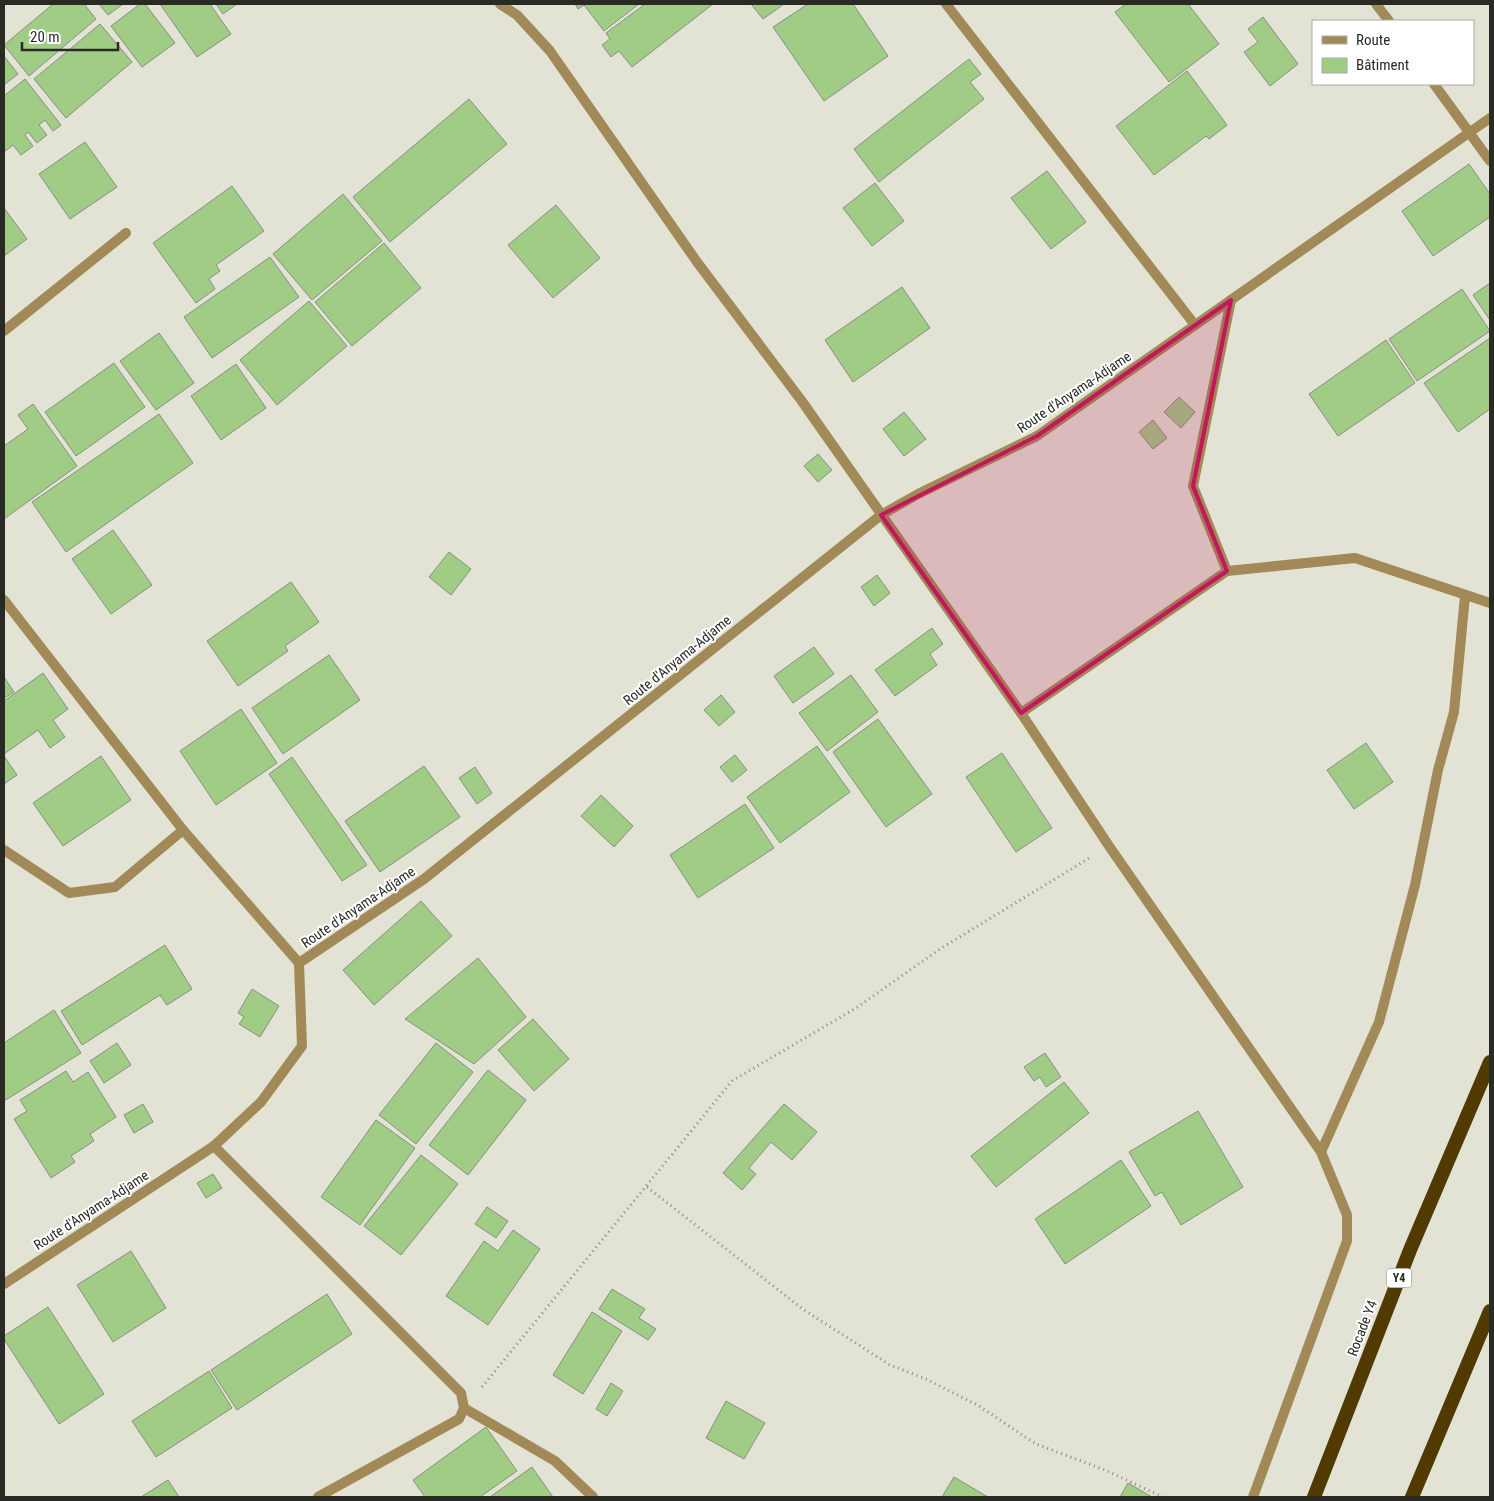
<svg xmlns="http://www.w3.org/2000/svg" width="1494" height="1501" viewBox="0 0 1494 1501" font-family="'Roboto Condensed',sans-serif">
  <rect width="100%" height="100%" fill="#e2e3d4"/>
  <!-- building -->
  <g fill="#a1cc86" stroke="#878f82">
    <polygon points="53,4 84,4 96,19 29,76 4,45"/>
    <polygon points="99,4 123,4 108,15"/>
    <polygon points="140,4 145,4 175,43 142,67 111,26"/>
    <polygon points="160,4 210,4 231,34 197,57"/>
    <polygon points="216,4 237,4 223,14"/>
    <polygon points="575,4 639,4 604,31 584,5 578,9"/>
    <polygon points="645,4 713,4 632,67 619,51 611,57 602,45 610,39 606,33"/>
    <polygon points="751,4 784,4 763,19"/>
    <polygon points="808,4 853,4 888,56 824,101 773,27"/>
    <polygon points="1126,4 1188,4 1219,44 1169,82 1115,12"/>
    <polygon points="1263,17 1298,64 1270,86 1244,52 1258,42 1248,29"/>
    <polygon points="100,24 132,62 66,118 34,79"/>
    <polygon points="4,56 18,74 4,85"/>
    <polygon points="969,59 981,74 970,82 984,99 879,182 854,149"/>
    <polygon points="1187,71 1227,125 1209,139 1206,136 1154,175 1116,126"/>
    <polygon points="25,79 61,125 53,131 45,120 39,125 47,135 37,143 28,132 25,135 33,146 21,155 13,145 4,152 4,96"/>
    <polygon points="469,99 507,144 390,242 353,197"/>
    <polygon points="85,142 117,187 70,219 39,174"/>
    <polygon points="1469,164 1490,194 1490,217 1433,256 1402,211"/>
    <polygon points="1047,171 1086,222 1051,249 1011,198"/>
    <polygon points="875,183 904,221 872,246 843,208"/>
    <polygon points="232,186 264,231 216,265 220,271 209,279 215,289 196,303 153,243"/>
    <polygon points="343,194 382,241 312,300 273,254"/>
    <polygon points="556,205 600,258 553,298 508,245"/>
    <polygon points="4,208 27,239 4,256"/>
    <polygon points="384,243 421,288 352,346 315,302"/>
    <polygon points="270,257 299,297 212,358 184,317"/>
    <polygon points="1490,283 1490,320 1473,295"/>
    <polygon points="902,287 930,328 853,382 825,340"/>
    <polygon points="1462,289 1490,331 1417,381 1389,339"/>
    <polygon points="309,301 347,346 277,405 240,360"/>
    <polygon points="159,333 194,383 156,410 120,361"/>
    <polygon points="1490,338 1490,409 1458,432 1424,383"/>
    <polygon points="1386,340 1415,383 1338,436 1309,394"/>
    <polygon points="114,363 145,407 76,456 45,412"/>
    <polygon points="236,364 266,408 221,440 191,396"/>
    <polygon points="1179,397 1195,412 1181,428 1164,412"/>
    <polygon points="33,404 77,466 4,519 4,446 28,429 18,415"/>
    <polygon points="904,412 926,439 904,456 883,429"/>
    <polygon points="159,414 193,463 66,552 32,502"/>
    <polygon points="1153,420 1167,438 1153,449 1139,432"/>
    <polygon points="818,454 832,470 818,482 804,466"/>
    <polygon points="113,530 152,585 111,614 72,559"/>
    <polygon points="449,552 471,569 451,595 429,577"/>
    <polygon points="877,575 890,593 874,606 861,587"/>
    <polygon points="291,582 319,622 285,646 288,651 238,686 207,641"/>
    <polygon points="932,628 943,644 930,654 937,665 895,696 875,670"/>
    <polygon points="814,647 834,674 793,703 774,676"/>
    <polygon points="329,655 360,700 283,754 252,708"/>
    <polygon points="43,673 68,709 53,720 65,737 50,748 38,730 4,754 4,701"/>
    <polygon points="851,675 878,712 827,751 799,713"/>
    <polygon points="4,677 14,692 4,698"/>
    <polygon points="721,695 735,712 719,726 704,710"/>
    <polygon points="241,709 277,763 216,805 180,751"/>
    <polygon points="878,719 932,794 886,827 833,752"/>
    <polygon points="1366,743 1393,782 1354,809 1327,770"/>
    <polygon points="817,746 850,792 780,843 747,797"/>
    <polygon points="1002,753 1052,828 1016,852 966,777"/>
    <polygon points="735,755 747,770 732,782 720,767"/>
    <polygon points="4,756 17,775 4,784"/>
    <polygon points="101,756 131,800 63,846 33,803"/>
    <polygon points="292,757 367,865 342,881 269,774"/>
    <polygon points="424,766 460,817 380,872 345,821"/>
    <polygon points="475,767 492,793 477,804 459,778"/>
    <polygon points="601,795 633,826 614,847 581,816"/>
    <polygon points="745,804 774,848 698,898 670,855"/>
    <polygon points="421,901 452,936 374,1005 343,970"/>
    <polygon points="165,945 192,989 167,1005 160,995 82,1045 61,1011"/>
    <polygon points="478,958 526,1017 474,1064 405,1019"/>
    <polygon points="252,989 279,1006 260,1037 239,1024 244,1017 238,1013"/>
    <polygon points="54,1010 81,1053 4,1101 4,1043"/>
    <polygon points="533,1019 569,1059 534,1091 498,1050"/>
    <polygon points="117,1043 131,1065 104,1083 90,1061"/>
    <polygon points="436,1043 473,1072 416,1144 379,1115"/>
    <polygon points="1045,1053 1061,1077 1046,1087 1040,1077 1034,1081 1024,1067"/>
    <polygon points="488,1070 526,1100 468,1175 429,1145"/>
    <polygon points="66,1071 73,1082 88,1072 116,1117 90,1134 94,1141 71,1156 75,1162 51,1178 14,1119 27,1111 20,1100"/>
    <polygon points="1064,1082 1089,1113 996,1187 971,1156"/>
    <polygon points="143,1104 153,1122 134,1133 124,1115"/>
    <polygon points="784,1104 817,1132 792,1160 771,1142 749,1168 756,1174 742,1190 723,1173"/>
    <polygon points="1198,1111 1243,1187 1181,1225 1162,1192 1155,1196 1129,1152"/>
    <polygon points="376,1120 415,1148 360,1225 321,1197"/>
    <polygon points="421,1155 458,1184 401,1255 364,1226"/>
    <polygon points="1121,1160 1151,1206 1065,1264 1035,1219"/>
    <polygon points="213,1174 222,1188 206,1198 197,1183"/>
    <polygon points="487,1207 508,1221 496,1238 475,1224"/>
    <polygon points="513,1230 540,1249 488,1325 446,1296 484,1241 498,1251"/>
    <polygon points="131,1251 166,1308 113,1342 77,1285"/>
    <polygon points="612,1289 645,1309 639,1318 656,1329 648,1340 599,1309"/>
    <polygon points="327,1294 352,1334 237,1410 211,1370"/>
    <polygon points="48,1307 104,1394 59,1424 4,1339 4,1336"/>
    <polygon points="592,1312 622,1331 583,1394 553,1375"/>
    <polygon points="209,1371 232,1408 156,1457 132,1421"/>
    <polygon points="611,1383 623,1391 607,1416 596,1409"/>
    <polygon points="726,1401 765,1423 744,1459 706,1438"/>
    <polygon points="486,1427 517,1471 480,1497 425,1497 413,1480"/>
    <polygon points="532,1467 553,1497 490,1497"/>
    <polygon points="954,1477 988,1497 942,1497"/>
    <polygon points="168,1480 179,1497 141,1497"/>
    <polygon points="1128,1483 1152,1497 1120,1497"/>
  </g>
  <g fill="none" stroke-linecap="round" stroke-linejoin="round">
    <!-- path -->
    <g stroke="#898a7f" stroke-width="3" stroke-dasharray="1 4" stroke-linecap="butt">
      <polyline points="647,1187 804,1310 890,1365 926,1379 979,1406 1036,1444 1105,1470 1163,1497"/>
      <polyline points="482,1387 732,1081 856,1008 940,949 1091,857"/>
    </g>
    <!-- service -->
    <g stroke="#a28a58" stroke-width="10">
      <polyline points="4,331 126,233"/>
      <polyline points="4,850 69,893 115,887 183,830"/>
      <polyline points="1321,1152 1379,1022 1415,885 1438,770 1454,712 1465,596"/>
    </g>
    <!-- minor -->
    <g stroke="#a28a58" stroke-width="10">
      <polyline points="500,4 517,15 550,51 697,262 801,400 1021,713 1109,846 1321,1152 1347,1215 1347,1241 1253,1497"/>
      <polyline points="946,4 1195,325"/>
      <polyline points="1376,4 1389,21"/>
      <polyline points="1434,84 1490,161"/>
      <polyline points="1227,571 1193,486 1231,300"/>
      <polyline points="4,600 183,830 299,963"/>
      <polyline points="1021,713 1227,571 1355,558 1490,603"/>
      <polyline points="464,1408 555,1461 593,1497"/>
      <polyline points="318,1497 459,1419 464,1408 461,1393 214,1146 261,1102 302,1046 299,963 424,879 881,515 918,494 1037,436 1490,118"/>
    </g>
    <!-- tertiary -->
    <polyline stroke="#a28a58" stroke-width="10" points="4,1284 214,1146"/>
    <!-- trunk -->
    <g stroke="#503a00" stroke-width="14">
      <polyline points="1314,1497 1410,1250 1490,1062"/>
      <polyline points="1412,1497 1490,1311"/>
    </g>
  </g>
  <!-- marked area -->
  <path fill="#c2185b" fill-opacity="0.2" stroke="#c2185b" stroke-width="4" stroke-linejoin="round" d="M1231,300L1193,486L1227,571L1021,713L881,515L1037,436Z"/>
  <g text-anchor="middle" dominant-baseline="central" stroke-width="4" stroke-linejoin="round" paint-order="stroke">
    <!-- shield labels -->
    <rect fill="#fff" stroke="#696a66" stroke-width="1" x="1386.5" y="1268.5" width="25" height="19" rx="4"/>
    <g font-size="12" font-weight="bold" fill="#292a24">
      <text x="1399" y="1278">Y4</text>
    </g>
    <!-- street labels -->
    <g font-size="14" fill="#292a24" stroke="#fff">
      <text transform="translate(1074 392) rotate(-34)">Route d'Anyama-Adjame</text>
      <text transform="translate(677 660) rotate(-39)">Route d'Anyama-Adjame</text>
      <text transform="translate(358 907) rotate(-34)">Route d'Anyama-Adjame</text>
      <text transform="translate(91 1210) rotate(-33)">Route d'Anyama-Adjame</text>
      <text transform="translate(1362 1328) rotate(-69)">Rocade Y4</text>
    </g>
  </g>
  <!-- border -->
  <rect width="1494" height="1501" fill="none" stroke="#292a24" stroke-width="10"/>
  <!-- legend -->
  <rect x="1312" y="20" width="162" height="65" fill="#ffffff" stroke="#a9aaa7"/>
  <rect x="1322" y="36" width="25" height="8" fill="#a28a58" stroke="#a9aaa7"/>
  <text x="1356" y="45" font-size="15" fill="#292a24">Route</text>
  <rect x="1322" y="58" width="25" height="15" fill="#a1cc86" stroke="#a9aaa7"/>
  <text x="1356" y="70" font-size="15" fill="#292a24">Bâtiment</text>
  <!-- scale -->
  <path d="M22 42v8h96v-8" fill="none" stroke="#292a24" stroke-width="2.5"/>
  <text x="30" y="42" font-size="15" fill="#292a24" stroke="#ffffff" stroke-width="4" paint-order="stroke">20 m</text>
</svg>
